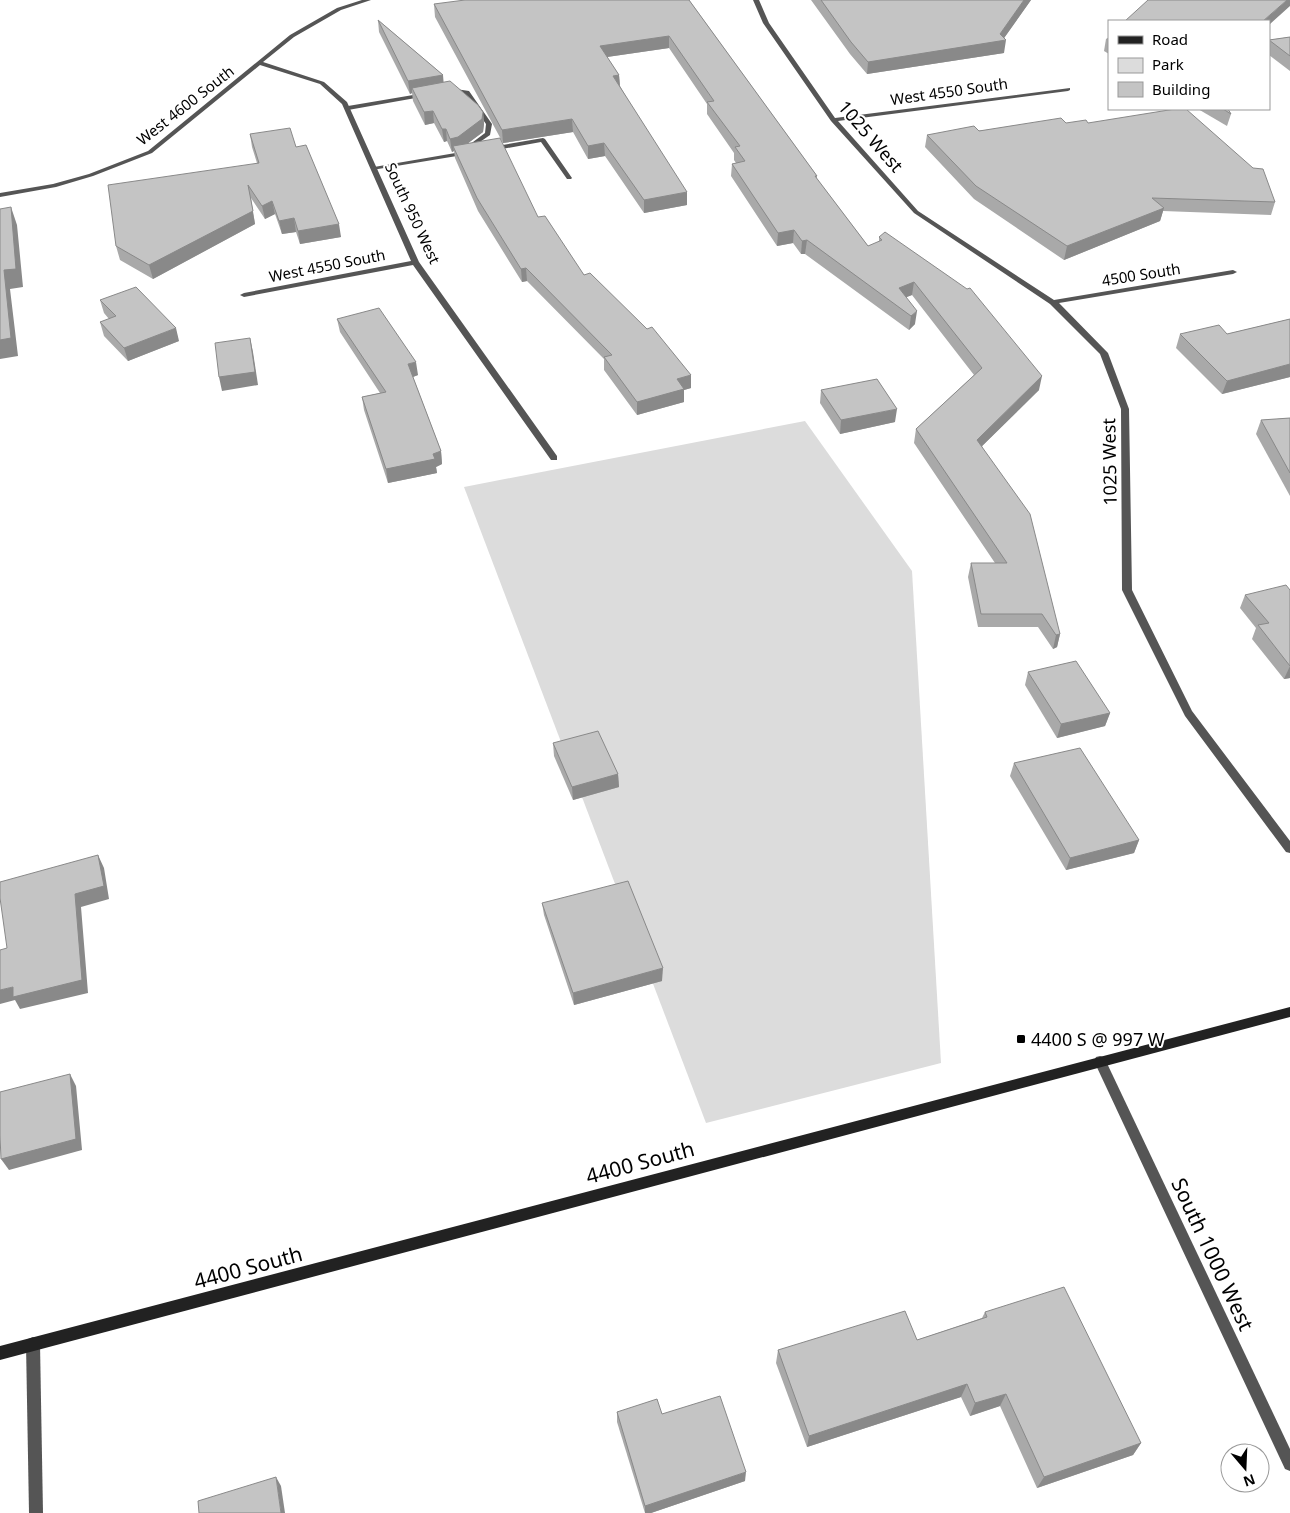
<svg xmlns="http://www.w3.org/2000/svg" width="1290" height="1513" viewBox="0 0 1290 1513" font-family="'Noto Sans',sans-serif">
  <rect width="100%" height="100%" fill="#fff"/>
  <!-- green -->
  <polygon fill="#dcdcdc" points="805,421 912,571 941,1063 706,1123 464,487"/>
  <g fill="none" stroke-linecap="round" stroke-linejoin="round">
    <!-- lane -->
    <g fill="#555" fill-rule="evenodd">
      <polygon points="449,88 469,91 492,124 490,135 467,151 470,153 469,154 372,170 371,169 374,167 467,151 464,149 465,148 485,133 486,124 465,94 447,91 446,90"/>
      <polygon points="425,93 428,95 427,96 348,110 345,108 348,106"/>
      <polygon points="543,138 545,139 572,178 571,179 567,179 541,142 491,151 488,149 491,147"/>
    </g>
    <!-- street -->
    <g fill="#555" fill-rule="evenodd">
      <polygon points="362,0 371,0 341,10 294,37 263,62 324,82 347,102 419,262 557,456 557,460 551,460 413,265 244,297 240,295 244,293 411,261 342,104 320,84 260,65 152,153 93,176 56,187 0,197 0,193 53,184 89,174 148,151 290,35 337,8"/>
      <polygon points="753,0 759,0 769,23 835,118 1070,88 1070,90 1068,91 838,121 918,211 1054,300 1233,270 1237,272 1233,274 1059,303 1108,353 1129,409 1132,590 1192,711 1290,841 1290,853 1286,852 1185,716 1122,590 1121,409 1100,354 1050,304 914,213 831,121 763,23"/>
      <polygon points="1100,1056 1104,1057 1290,1449 1290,1471 1285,1469 1094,1061 1096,1057"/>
      <polygon points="33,1337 38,1339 40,1344 43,1513 29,1513 26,1344 28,1339"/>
    </g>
    <!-- secondary -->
    <polygon fill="#222" fill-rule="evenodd" points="1290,1007 1290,1017 0,1360 0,1346"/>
  </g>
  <!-- wall -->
  <g fill="#a9a9a9">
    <polygon points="689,0 817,176 817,179 868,246 879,242 879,237 1039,390 982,446 1060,634 1057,647 1053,649 1038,627 978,627 968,577 971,563 995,563 914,443 916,429 974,375 912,295 906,297 915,324 909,330 805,254 801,254 793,243 777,246 731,176 732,164 736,163 734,160 734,153 707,114 707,104 669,48 607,57 619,75 620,86 687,205 644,213 605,156 588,159 573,132 503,143 435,17 434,4"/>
    <polygon points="811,0 1031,0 1004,38 1004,53 867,74 850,54"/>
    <polygon points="378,20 443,75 443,83 483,112 484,124 483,132 468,143 538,217 584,275 691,375 691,388 684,390 684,402 637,415 604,370 604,359 527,281 522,282 478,211 455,158 454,151 452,152 447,141 444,142 434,123 425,125 413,101 412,93 410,94 379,32"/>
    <polygon points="1109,37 1109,54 1104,51 1106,39"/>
    <polygon points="1290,37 1290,71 1269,55 1269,40"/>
    <polygon points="1198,109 1228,109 1231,114 1227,126"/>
    <polygon points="1066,123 1088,123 1275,202 1271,215 1163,211 1160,221 1064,260 974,199 925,147 927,135"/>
    <polygon points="250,134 296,147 341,237 300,244 296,232 282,234 275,214 265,219 251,198 255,224 153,279 120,260 116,246 257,163 252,147"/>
    <polygon points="100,300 179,341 128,361 104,336 100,322 109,319 104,313"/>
    <polygon points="337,319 418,375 413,377 441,451 442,464 436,467 437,473 388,483 364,410 362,397 380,393 340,332"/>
    <polygon points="1290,319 1290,377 1222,394 1176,348 1180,334 1227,334"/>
    <polygon points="821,390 895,422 840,434 820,403"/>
    <polygon points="1290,418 1290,496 1256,434 1261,420"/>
    <polygon points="1290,590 1290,678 1284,679 1252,639 1256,628 1240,608 1245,595"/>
    <polygon points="1028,672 1110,713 1105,726 1057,738 1025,685"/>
    <polygon points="553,743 618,774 619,787 573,800 554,756"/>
    <polygon points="1014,763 1139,840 1134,853 1066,870 1010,776"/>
    <polygon points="542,903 662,981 574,1005 544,915"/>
    <polygon points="985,1312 1141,1443 1133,1455 1037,1488 1000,1406 970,1416 961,1397 807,1447 776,1363 778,1350 917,1340 982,1318"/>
    <polygon points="617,1412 662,1414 745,1481 651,1513 645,1513 617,1422"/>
  </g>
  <!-- shaded-wall -->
  <g fill="#898989">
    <polygon points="1024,0 1031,0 1002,41 1006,40 1004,53 867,74 868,62 1000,34"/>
    <polygon points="1287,0 1290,0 1290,6 1269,25 1269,21 1263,21"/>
    <polygon points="669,36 669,48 600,58 600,46"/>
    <polygon points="443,75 444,87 412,88 412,93 410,94 408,81"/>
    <polygon points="619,75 620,87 613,76"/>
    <polygon points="433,111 434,123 425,125 424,112"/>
    <polygon points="483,112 484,124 483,132 459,150 453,146 454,151 452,152 450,139"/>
    <polygon points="572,119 573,132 503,143 502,130"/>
    <polygon points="442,129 446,129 447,141 444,142"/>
    <polygon points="604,143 605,156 588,159 588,146"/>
    <polygon points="248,185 255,224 153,279 149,265"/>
    <polygon points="687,192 687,205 644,213 644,200"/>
    <polygon points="272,201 275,214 265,219 262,206"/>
    <polygon points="11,207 17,225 23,287 10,289 18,356 0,359 0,340 4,270"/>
    <polygon points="1164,208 1160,221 1064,260 1067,246"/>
    <polygon points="294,218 296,232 282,234 279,221"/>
    <polygon points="339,224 341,237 300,244 298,231"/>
    <polygon points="794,230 793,243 777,246 778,233"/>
    <polygon points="807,240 805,254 801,254 802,241"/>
    <polygon points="526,268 527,281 522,282 521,269"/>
    <polygon points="914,282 912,295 897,301 899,288"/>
    <polygon points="917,311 915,324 909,330 911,316"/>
    <polygon points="176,328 179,341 128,361 124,348"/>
    <polygon points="250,338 253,352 258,385 222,391 219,377"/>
    <polygon points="416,362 418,375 410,378 408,364"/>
    <polygon points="1290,364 1290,377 1222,394 1227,381"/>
    <polygon points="691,375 691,388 684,390 684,402 637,415 637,402 677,379"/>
    <polygon points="1042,376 1039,390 975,453 977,440"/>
    <polygon points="897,409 895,422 840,434 841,420"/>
    <polygon points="441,451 442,464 436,467 437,473 388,483 386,469 433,454"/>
    <polygon points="1060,634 1057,647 1053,649 1056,635"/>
    <polygon points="1290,666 1290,678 1284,679"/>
    <polygon points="1110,713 1105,726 1057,738 1061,724"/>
    <polygon points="618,774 619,787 573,800 572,787"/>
    <polygon points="1139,840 1134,853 1066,870 1070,858"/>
    <polygon points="98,855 104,868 109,899 81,907 88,993 20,1009 15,1000 0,1004 0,990 13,987 75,894"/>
    <polygon points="663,968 662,981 574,1005 573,993"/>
    <polygon points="70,1074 76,1086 82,1150 9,1170 1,1159"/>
    <polygon points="967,1384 961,1397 807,1447 809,1436"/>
    <polygon points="1006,1394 1000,1406 970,1416 975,1403"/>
    <polygon points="1141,1443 1133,1455 1037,1488 1044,1477"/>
    <polygon points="746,1472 745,1481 651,1513 645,1513 645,1506"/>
    <polygon points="276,1477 281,1486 285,1513 281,1513"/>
  </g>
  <!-- building -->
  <g fill="#c4c4c4" stroke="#898989">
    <polygon points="465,0 689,0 817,176 815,176 868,246 882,240 879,237 885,232 967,289 970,288 1042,376 977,440 1030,514 1060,634 1056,635 1042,614 981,614 971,563 1007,563 916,429 982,368 914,282 899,288 917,311 911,316 807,240 802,241 794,230 778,233 732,164 745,161 735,147 740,146 707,102 714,101 669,36 600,46 619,75 613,76 687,192 644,200 604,143 588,146 572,119 502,130 434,4"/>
    <polygon points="821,0 1024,0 1000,34 1006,40 868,62 851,42"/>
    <polygon points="1148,0 1287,0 1263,21 1125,21"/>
    <polygon points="378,20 443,75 408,81"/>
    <polygon points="1290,37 1290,56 1269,40"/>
    <polygon points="450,81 478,105 483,112 482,119 458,137 450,139 446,129 442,129 433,111 424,112 412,88"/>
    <polygon points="1175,109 1186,109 1253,168 1263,169 1275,202 1152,198 1164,208 1067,246 976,186 927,135 974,126 979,131 1061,118 1066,123 1086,120 1088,123"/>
    <polygon points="1223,109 1228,109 1231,114"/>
    <polygon points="290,128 296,147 306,145 339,224 298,231 294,218 279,221 272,201 262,206 248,185 253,211 149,265 116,246 108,185 259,163 250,134"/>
    <polygon points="500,138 538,217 545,216 584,275 590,273 647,329 652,327 691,375 677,379 684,389 637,402 604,357 612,355 526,268 521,269 477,198 453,146"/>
    <polygon points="11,207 16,269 4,270 11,338 0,340 0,209"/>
    <polygon points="136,287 176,328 124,348 100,322 116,316 100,300"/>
    <polygon points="379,308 416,362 408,364 441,451 433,454 435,459 386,469 362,397 386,392 337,319"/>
    <polygon points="1290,319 1290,364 1227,381 1180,334 1219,325 1227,334"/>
    <polygon points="250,338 255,372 219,377 215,343"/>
    <polygon points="877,379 897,409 841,420 821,390"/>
    <polygon points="1290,418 1290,473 1261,420"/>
    <polygon points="1286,585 1290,590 1290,666 1258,625 1269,623 1245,595"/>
    <polygon points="1076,661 1110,713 1061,724 1028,672"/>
    <polygon points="598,731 618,774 572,787 553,743"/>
    <polygon points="1080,748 1139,840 1070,858 1014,763"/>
    <polygon points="98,855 104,886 75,894 82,980 13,997 13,987 0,990 0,950 7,948 0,898 0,882"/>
    <polygon points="628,881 663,968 573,993 542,903"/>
    <polygon points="70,1074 76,1139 1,1159 0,1136 0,1092"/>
    <polygon points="1064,1287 1141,1443 1044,1477 1006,1394 975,1403 967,1384 809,1436 778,1350 905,1311 917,1340 987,1317 985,1312"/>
    <polygon points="720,1396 746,1472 645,1506 617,1412 657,1399 662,1414"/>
    <polygon points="276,1477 281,1513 199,1513 198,1501"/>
  </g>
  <!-- markers -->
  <rect fill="#000" stroke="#fff" stroke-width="2" x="1016" y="1034" width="10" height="10" rx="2.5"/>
  <g text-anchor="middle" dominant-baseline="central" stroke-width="4" stroke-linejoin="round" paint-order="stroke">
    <!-- far-street labels -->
    <g font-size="15" fill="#000" stroke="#fff">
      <text transform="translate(949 91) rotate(-8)">West 4550 South</text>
      <text transform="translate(185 105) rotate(-38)">West 4600 South</text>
      <text transform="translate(413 213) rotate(65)">South 950 West</text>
      <text transform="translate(327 265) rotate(-11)">West 4550 South</text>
      <text transform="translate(1141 274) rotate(-9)">4500 South</text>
    </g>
    <!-- street labels -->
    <g font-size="18" fill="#000" stroke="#fff">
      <text transform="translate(871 136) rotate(49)">1025 West</text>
      <text transform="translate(1109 462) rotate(-91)">1025 West</text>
    </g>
    <!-- poi labels -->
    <g font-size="18" fill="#000" stroke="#fff" text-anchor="start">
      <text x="1031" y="1039">4400 S @ 997 W</text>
    </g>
    <!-- near-street labels -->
    <g font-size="21" fill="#000" stroke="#fff">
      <text transform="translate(640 1162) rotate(-15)">4400 South</text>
      <text transform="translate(1213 1254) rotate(65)">South 1000 West</text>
      <text transform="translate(248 1267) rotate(-15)">4400 South</text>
    </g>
  </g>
  <!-- legend -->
  <rect x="1108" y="20" width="162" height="90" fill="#ffffff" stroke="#999999"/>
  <rect x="1118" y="36" width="25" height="8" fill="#222222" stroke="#999999"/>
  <text x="1152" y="45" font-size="15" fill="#000000">Road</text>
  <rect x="1118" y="58" width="25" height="15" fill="#dcdcdc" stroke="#999999"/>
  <text x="1152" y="70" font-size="15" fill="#000000">Park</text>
  <rect x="1118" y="82" width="25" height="15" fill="#c4c4c4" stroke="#999999"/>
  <text x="1152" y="95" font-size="15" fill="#000000">Building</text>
  <!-- north arrow -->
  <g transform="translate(1245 1468) rotate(161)"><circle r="24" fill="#ffffff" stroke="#999999"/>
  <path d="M0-4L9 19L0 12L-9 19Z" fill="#000000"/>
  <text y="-8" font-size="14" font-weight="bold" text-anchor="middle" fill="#000000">N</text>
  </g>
</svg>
